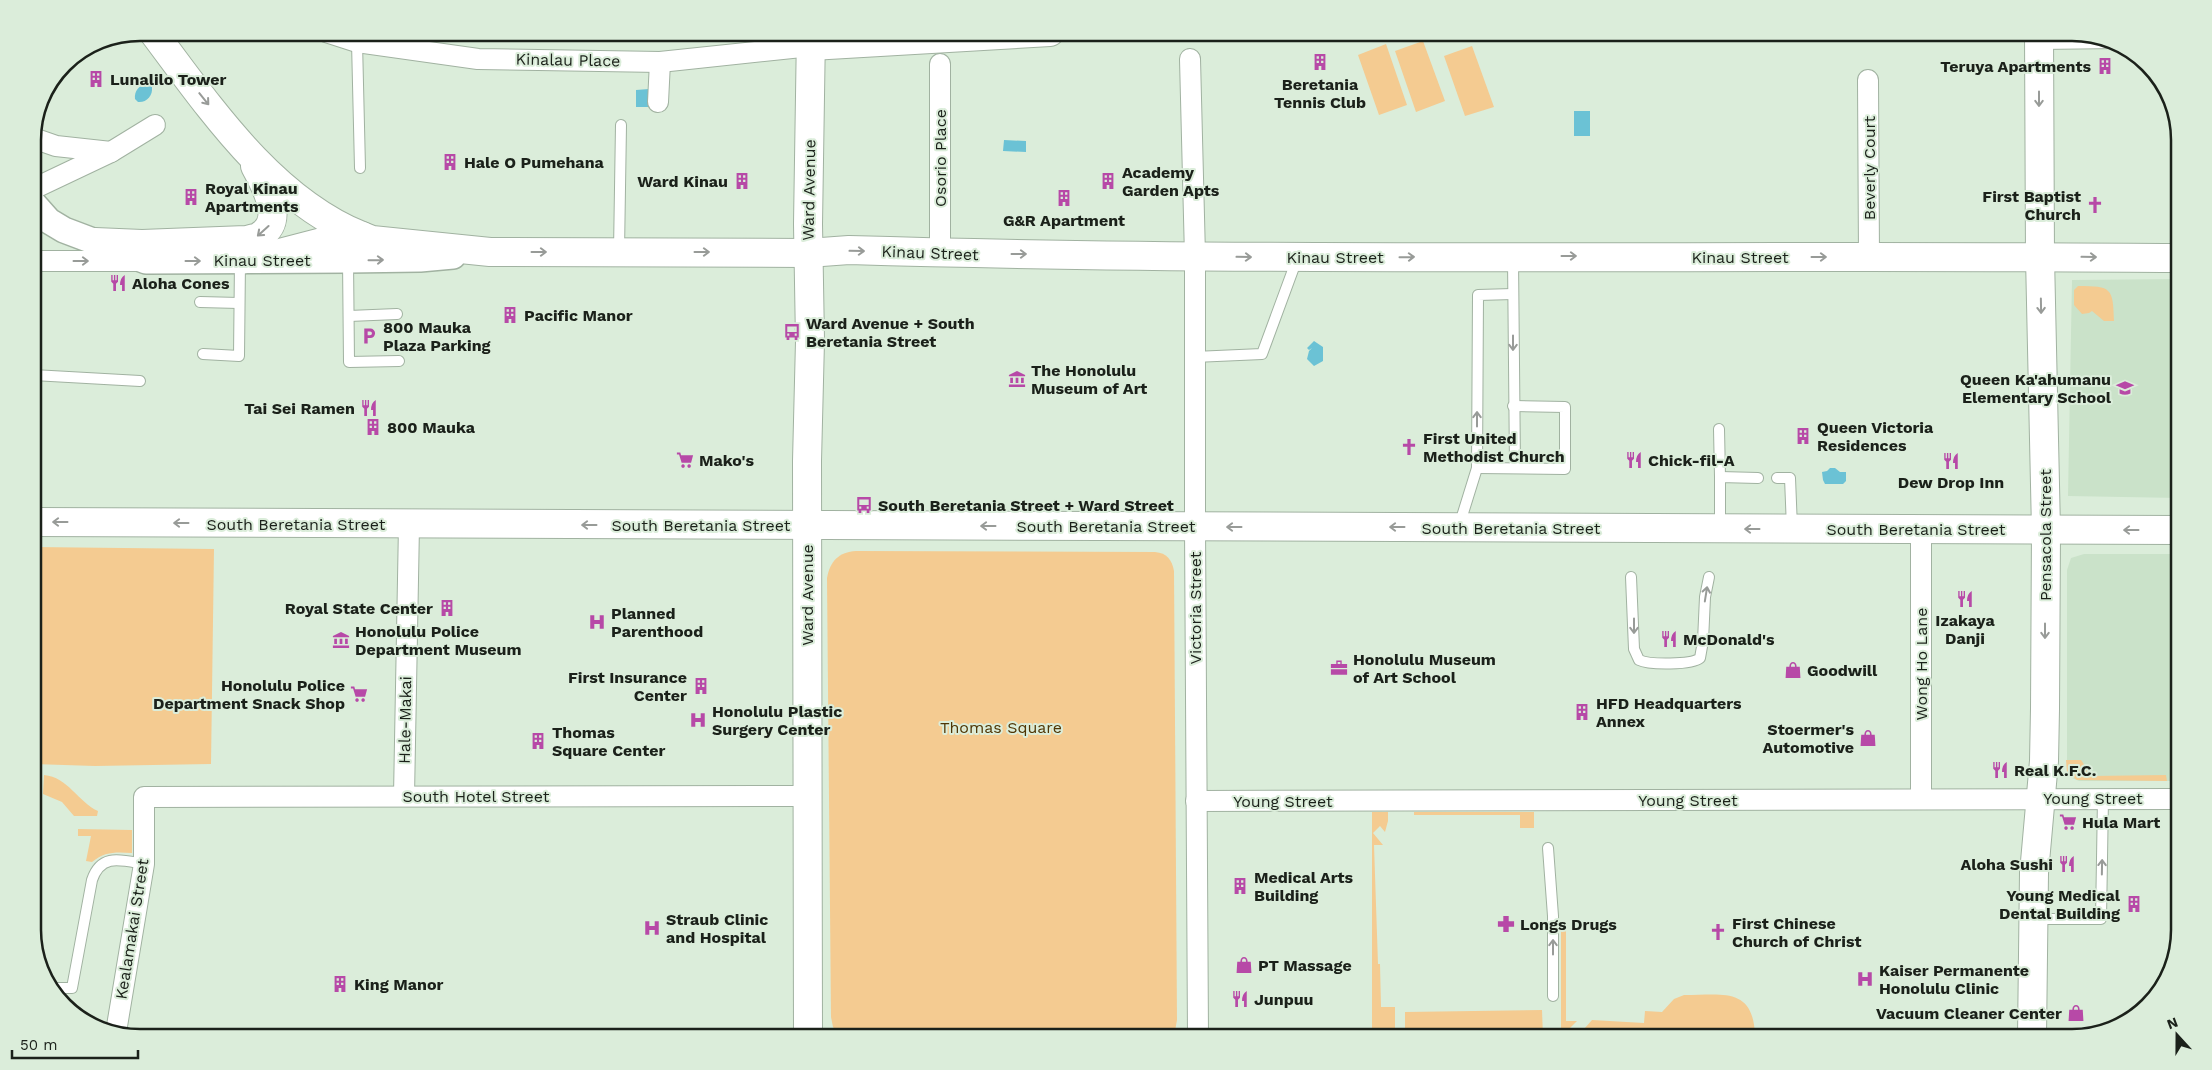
<svg xmlns="http://www.w3.org/2000/svg" width="2212" height="1070" viewBox="0 0 2212 1070" font-family="'Work Sans',sans-serif">
  <rect width="100%" height="100%" fill="#dbedda"/>
  <!-- built -->
  <g fill="#cae2c9">
    <polygon points="2179,279 2179,498 2068,496 2072,280"/>
    <polygon points="2084,554 2179,554 2179,781 2079,781 2072,778 2067,773 2067,570 2071,558"/>
  </g>
  <!-- green -->
  <g fill="#f4cb91">
    <polygon points="1423,41 1445,101 1416,112 1395,51"/>
    <polygon points="1386,44 1407,105 1379,115 1358,55"/>
    <polygon points="1472,46 1494,107 1465,116 1444,56"/>
    <path d="M2078,286C2112,286 2113,288 2114,321H2104L2092,311L2089,313L2082,314L2074,305V290Z"/>
    <polygon points="33,547 214,549 211,764 95,766 33,764"/>
    <path d="M856,551L1155,552C1167,553 1172,560 1174,571L1177,1020L1175,1031L1169,1037H841L833,1027L831,1017L827,578C830,561 839,552 856,551Z"/>
    <polygon points="2066,760 2081,760 2092,776 2166,775 2167,781 2077,780 2067,773"/>
    <path d="M44,775C68,777 78,802 98,811L97,816H74L62,802L43,794Z"/>
    <polygon points="1372,812 1388,812 1388,821 1385,832 1380,826 1373,833 1383,845 1374,845 1378,964 1380,964 1381,1007 1395,1007 1395,1037 1372,1037"/>
    <polygon points="1414,812 1534,812 1534,828 1520,828 1520,815 1414,815"/>
    <path d="M78,829L132,830V853C117,852 105,851 92,862L86,861L91,836H78Z"/>
    <polygon points="1566,924 1566,1021 1577,1021 1561,1037 1561,925"/>
    <path d="M1684,995C1723,995 1754,986 1755,1037H1577L1592,1020L1644,1023L1645,1011L1662,1012L1674,999Z"/>
    <polygon points="1542,1010 1543,1037 1405,1037 1405,1012"/>
  </g>
  <!-- water -->
  <g fill="#6bc2d5">
    <path d="M147,84L152,87C153,96 146,103 138,102L135,99C134,91 139,85 147,84Z"/>
    <polygon points="649,89 649,107 636,107 636,90"/>
    <rect x="1574" y="111" width="16" height="25"/>
    <polygon points="1004,140 1026,141 1026,152 1003,151"/>
    <polygon points="1314,341 1323,347 1323,361 1314,366 1307,359 1309,351 1312,348 1309,350 1307,348"/>
    <polygon points="1830,468 1835,468 1840,472 1846,472 1846,481 1843,484 1825,484 1823,480 1822,472 1827,471"/>
  </g>
  <g fill="none" stroke-linecap="round" stroke-linejoin="round">
    <!-- service casing -->
    <g stroke="#a1b2a1" stroke-width="12">
      <g id="service">
        <polyline points="357,42 360,168"/>
        <polyline points="2040,44 2118,43"/>
        <polyline points="619,251 621,125"/>
        <polyline points="1513,259 1515,468"/>
        <polyline points="348,260 349,362 399,361"/>
        <polyline points="200,302 239,303"/>
        <polyline points="349,316 397,314"/>
        <polyline points="203,354 239,356 240,261"/>
        <polyline points="1194,357 1262,354 1297,259"/>
        <polyline points="33,375 140,381"/>
        <polyline points="1719,429 1720,477"/>
        <polyline points="1477,468 1565,469 1565,407 1513,406"/>
        <polyline points="1777,478 1790,478 1792,528"/>
        <polyline points="1459,526 1477,468 1478,295 1513,294"/>
        <polyline points="1720,528 1720,477 1758,478"/>
        <path d="M1631,577L1634,649L1639,660C1649,665 1692,665 1700,658L1703,641L1705,597L1709,577"/>
        <polyline points="2178,663 2179,666"/>
        <polyline points="1548,848 1553,916 1553,996"/>
        <polyline points="2035,919 2101,919 2103,798"/>
        <path d="M50,988H72L92,880C101,853 121,860 144,864"/>
        <polyline points="593,1034 593,1037"/>
        <polyline points="636,1034 637,1037"/>
      </g>
    </g>
    <!-- minor casing -->
    <g stroke="#a1b2a1" stroke-width="22">
      <g id="minor">
        <polyline points="326,32 357,42 478,59 660,62 811,46"/>
        <polyline points="1190,59 1195,256 1195,526 1198,1037"/>
        <polyline points="940,64 940,253"/>
        <polyline points="1868,80 1869,257"/>
        <polyline points="658,102 660,62"/>
        <polyline points="33,138 56,146 111,152"/>
        <polyline points="33,189 111,152 155,125"/>
        <polyline points="33,261 136,261"/>
        <polyline points="1921,529 1921,799"/>
        <polyline points="404,796 409,525"/>
        <polyline points="1196,801 2179,799"/>
        <polyline points="116,1032 144,864 144,797 808,796"/>
      </g>
    </g>
    <!-- tertiary casing -->
    <g stroke="#a1b2a1" stroke-width="28">
      <polyline id="tertiary" points="33,203 49,221 64,230 146,261 348,260 420,259 453,256"/>
    </g>
    <!-- secondary casing -->
    <g stroke="#a1b2a1" stroke-width="30">
      <g id="secondary">
        <path d="M240,260L268,256L345,236H362L372,240L490,252L808,253L849,250C1293,263 1736,254 2179,258"/>
        <polyline points="808,1037 807,461 810,341 808,224 811,32"/>
        <polyline points="2032,1037 2034,873 2044,761 2045,709 2046,530 2040,257 2039,32"/>
      </g>
    </g>
    <!-- primary casing -->
    <g stroke="#a1b2a1" stroke-width="30">
      <polyline id="primary" points="33,522 2179,530"/>
    </g>
    <!-- motorway casing -->
    <g stroke="#a1b2a1" stroke-width="30">
      <g id="motorway">
        <path d="M153,32C210,108 272,200 362,236"/>
        <polyline points="811,46 1050,32"/>
        <path d="M95,242L142,244L246,240C251,239 258,238 261,235C286,219 264,184 255,166"/>
      </g>
    </g>
    <!-- service -->
    <use href="#service" stroke="#fff" stroke-width="10"/>
    <!-- minor -->
    <use href="#minor" stroke="#fff" stroke-width="20"/>
    <!-- tertiary -->
    <use href="#tertiary" stroke="#fff" stroke-width="25"/>
    <!-- secondary -->
    <use href="#secondary" stroke="#fff" stroke-width="28"/>
    <!-- primary -->
    <use href="#primary" stroke="#fff" stroke-width="28"/>
    <!-- motorway -->
    <use href="#motorway" stroke="#fff" stroke-width="28"/>
  </g>
  <!-- one-way arrows -->
  <defs><path id="oneway-shaft" d="M-6 0H5M1.5-3L5.5 0L1.5 3" fill="none" stroke-width="1.6" stroke-linecap="round" stroke-linejoin="round" transform="scale(1.25)"/></defs>
  <g stroke="#989b98">
    <use href="#oneway-shaft" transform="translate(204 99) rotate(51)"/>
    <use href="#oneway-shaft" transform="translate(2039 99) rotate(90)"/>
    <use href="#oneway-shaft" transform="translate(263 231) rotate(138)"/>
    <use href="#oneway-shaft" transform="translate(857 251) rotate(1)"/>
    <use href="#oneway-shaft" transform="translate(539 252)"/>
    <use href="#oneway-shaft" transform="translate(702 252)"/>
    <use href="#oneway-shaft" transform="translate(1019 254)"/>
    <use href="#oneway-shaft" transform="translate(1569 256)"/>
    <use href="#oneway-shaft" transform="translate(1244 257) rotate(1)"/>
    <use href="#oneway-shaft" transform="translate(1407 257) rotate(-1)"/>
    <use href="#oneway-shaft" transform="translate(1819 257)"/>
    <use href="#oneway-shaft" transform="translate(2089 257) rotate(1)"/>
    <use href="#oneway-shaft" transform="translate(376 260) rotate(-1)"/>
    <use href="#oneway-shaft" transform="translate(81 261)"/>
    <use href="#oneway-shaft" transform="translate(193 261)"/>
    <use href="#oneway-shaft" transform="translate(2041 306) rotate(89)"/>
    <use href="#oneway-shaft" transform="translate(1513 343) rotate(90)"/>
    <use href="#oneway-shaft" transform="translate(1477 419) rotate(-90)"/>
    <use href="#oneway-shaft" transform="translate(60 522) rotate(-180)"/>
    <use href="#oneway-shaft" transform="translate(181 523) rotate(-180)"/>
    <use href="#oneway-shaft" transform="translate(589 525) rotate(-180)"/>
    <use href="#oneway-shaft" transform="translate(988 526) rotate(-180)"/>
    <use href="#oneway-shaft" transform="translate(1234 527) rotate(-180)"/>
    <use href="#oneway-shaft" transform="translate(1397 527) rotate(-180)"/>
    <use href="#oneway-shaft" transform="translate(1752 529) rotate(-180)"/>
    <use href="#oneway-shaft" transform="translate(2131 530) rotate(-180)"/>
    <use href="#oneway-shaft" transform="translate(1706 594) rotate(-81)"/>
    <use href="#oneway-shaft" transform="translate(1634 626) rotate(90)"/>
    <use href="#oneway-shaft" transform="translate(2045 631) rotate(90)"/>
    <use href="#oneway-shaft" transform="translate(2102 867) rotate(-89)"/>
    <use href="#oneway-shaft" transform="translate(1553 947) rotate(-90)"/>
  </g>
  <!-- icons -->
  <defs>
    <g id="building-bare" transform="scale(1.35)"><path d="M-4-6H4V6H1V3H-1V6H-4ZM-2.5-4.3h1.7v1.8h-1.7ZM.8-4.3h1.7v1.8H.8ZM-2.5-1h1.7V.8h-1.7ZM.8-1h1.7V.8H.8Z" fill="#b749a7" stroke="#dbedda" stroke-width="2.5" paint-order="stroke"/></g>
    <g id="church-bare" transform="scale(1.35)"><path d="M-1.2-6h2.4v3.5h3.3v2.4h-3.3V6h-2.4V-.1h-3.3v-2.4h3.3Z" fill="#b749a7" stroke="#dbedda" stroke-width="2.5" paint-order="stroke"/></g>
    <g id="restaurant-bare" transform="scale(1.35)"><path d="M-5-6h1v4h1v-4h1v4h1v-4h1v5L-1.5 .5V6h-2V.5L-5-1ZM5-6V6H3V1.5H1.5Q1.5-4 5-6Z" fill="#b749a7" stroke="#dbedda" stroke-width="2.5" paint-order="stroke"/></g>
    <g id="bus-bare" transform="scale(1.35)"><path d="M-5-6H5V4H4V6H2V4H-2V6H-4V4H-5ZM-3.5-4V0h7V-4ZM-3.5 1.2v1.5H-2V1.2ZM2 1.2v1.5H3.5V1.2Z" fill="#b749a7" stroke="#dbedda" stroke-width="2.5" paint-order="stroke"/></g>
    <g id="parking-bare" transform="scale(1.35)"><path d="M-3.5-5.5H1a3.5 3.5 0 0 1 0 7H-1V5.5H-3.5ZM-1-3.4V-.6H.8a1.4 1.4 0 0 0 0-2.8Z" fill="#b749a7" stroke="#dbedda" stroke-width="2.5" paint-order="stroke"/></g>
    <g id="museum-bare" transform="scale(1.35)"><path d="M0-6L6-3V-2H-6V-3ZM-5-1h2V3h-2ZM-1-1h2V3h-2ZM3-1h2V3H3ZM-6 4H6V6H-6Z" fill="#b749a7" stroke="#dbedda" stroke-width="2.5" paint-order="stroke"/></g>
    <g id="school-bare" transform="scale(1.35)"><path d="M0-5L7-2L0 1L-7-2ZM-4 1L0 2.5L4 1V4Q0 6-4 4Z" fill="#b749a7" stroke="#dbedda" stroke-width="2.5" paint-order="stroke"/></g>
    <g id="supermarket-bare" transform="scale(1.35)"><path d="M-6-5.5h2.5l.6 2H6L4.5 2H-2.5L-4.4-4H-6ZM-1.5 3.2a1.3 1.3 0 1 0 .1 0ZM3 3.2a1.3 1.3 0 1 0 .1 0Z" fill="#b749a7" stroke="#dbedda" stroke-width="2.5" paint-order="stroke"/></g>
    <g id="hospital-bare" transform="scale(1.35)"><path d="M-5-5h3v3.5h4V-5h3V5h-3V1.5h-4V5h-3Z" fill="#b749a7" stroke="#dbedda" stroke-width="2.5" paint-order="stroke"/></g>
    <g id="office-bare" transform="scale(1.35)"><path d="M-6-3h4V-5.5h4V-3h4V5H-6ZM-1-4.5V-3h2v-1.5ZM-6 0V1H6V0Z" fill="#b749a7" stroke="#dbedda" stroke-width="2.5" paint-order="stroke"/></g>
    <g id="shop-bare" transform="scale(1.35)"><path d="M-5-2.5h2.3a2.7 3.5 0 0 1 5.4 0H5L5.5 6h-11ZM-1.5-2.5h3a1.5 2.3 0 0 0-3 0Z" fill="#b749a7" stroke="#dbedda" stroke-width="2.5" paint-order="stroke"/></g>
    <g id="pharmacy-bare" transform="scale(1.35)"><path d="M-2-6h4v4h4v4h-4v4h-4v-4h-4v-4h4Z" fill="#b749a7" stroke="#dbedda" stroke-width="2.5" paint-order="stroke"/></g>
  </defs>
  <g fill-rule="evenodd">
    <use href="#building-bare" x="1320" y="62"/>
    <use href="#building-bare" x="2105" y="66"/>
    <use href="#building-bare" x="96" y="79"/>
    <use href="#building-bare" x="450" y="162"/>
    <use href="#building-bare" x="742" y="181"/>
    <use href="#building-bare" x="1108" y="181"/>
    <use href="#building-bare" x="191" y="197"/>
    <use href="#building-bare" x="1064" y="198"/>
    <use href="#church-bare" x="2095" y="205"/>
    <use href="#restaurant-bare" x="118" y="283"/>
    <use href="#building-bare" x="510" y="315"/>
    <use href="#bus-bare" x="792" y="332"/>
    <use href="#parking-bare" x="369" y="336"/>
    <use href="#museum-bare" x="1017" y="379"/>
    <use href="#school-bare" x="2125" y="388"/>
    <use href="#restaurant-bare" x="369" y="408"/>
    <use href="#building-bare" x="373" y="427"/>
    <use href="#building-bare" x="1803" y="436"/>
    <use href="#church-bare" x="1409" y="447"/>
    <use href="#supermarket-bare" x="685" y="460"/>
    <use href="#restaurant-bare" x="1634" y="460"/>
    <use href="#restaurant-bare" x="1951" y="461"/>
    <use href="#bus-bare" x="864" y="505"/>
    <use href="#restaurant-bare" x="1965" y="599"/>
    <use href="#building-bare" x="447" y="608"/>
    <use href="#hospital-bare" x="597" y="622"/>
    <use href="#restaurant-bare" x="1669" y="639"/>
    <use href="#museum-bare" x="341" y="640"/>
    <use href="#office-bare" x="1339" y="668"/>
    <use href="#shop-bare" x="1793" y="670"/>
    <use href="#building-bare" x="701" y="686"/>
    <use href="#supermarket-bare" x="359" y="694"/>
    <use href="#building-bare" x="1582" y="712"/>
    <use href="#hospital-bare" x="698" y="720"/>
    <use href="#shop-bare" x="1868" y="738"/>
    <use href="#building-bare" x="538" y="741"/>
    <use href="#restaurant-bare" x="2000" y="770"/>
    <use href="#supermarket-bare" x="2068" y="822"/>
    <use href="#restaurant-bare" x="2067" y="864"/>
    <use href="#building-bare" x="1240" y="886"/>
    <use href="#building-bare" x="2134" y="904"/>
    <use href="#pharmacy-bare" x="1506" y="924"/>
    <use href="#hospital-bare" x="652" y="928"/>
    <use href="#church-bare" x="1718" y="932"/>
    <use href="#shop-bare" x="1244" y="965"/>
    <use href="#hospital-bare" x="1865" y="979"/>
    <use href="#building-bare" x="340" y="984"/>
    <use href="#restaurant-bare" x="1240" y="999"/>
    <use href="#shop-bare" x="2076" y="1013"/>
  </g>
  <g text-anchor="middle" dominant-baseline="central" stroke-width="4" stroke-linejoin="round" paint-order="stroke">
    <!-- street labels -->
    <g font-size="16" fill="#1b211a" stroke="#dbedda">
      <text transform="translate(568 60) rotate(1)">Kinalau Place</text>
      <text transform="translate(940 158) rotate(-90)">Osorio Place</text>
      <text transform="translate(1869 168) rotate(-90)">Beverly Court</text>
      <text transform="translate(809 190) rotate(-89)">Ward Avenue</text>
      <text transform="translate(930 253) rotate(2)">Kinau Street</text>
      <text x="1335" y="257">Kinau Street</text>
      <text x="1740" y="257">Kinau Street</text>
      <text x="262" y="260">Kinau Street</text>
      <text x="296" y="524">South Beretania Street</text>
      <text x="701" y="525">South Beretania Street</text>
      <text x="1106" y="526">South Beretania Street</text>
      <text x="1511" y="528">South Beretania Street</text>
      <text x="1916" y="529">South Beretania Street</text>
      <text transform="translate(2045 535) rotate(-90)">Pensacola Street</text>
      <text transform="translate(807 595) rotate(-90)">Ward Avenue</text>
      <text transform="translate(1195 608) rotate(-90)">Victoria Street</text>
      <text transform="translate(1921 664) rotate(-90)">Wong Ho Lane</text>
      <text transform="translate(405 720) rotate(-89)">Hale-Makai</text>
      <text x="476" y="796">South Hotel Street</text>
      <text x="2093" y="798">Young Street</text>
      <text x="1688" y="800">Young Street</text>
      <text x="1283" y="801">Young Street</text>
      <text transform="translate(132 929) rotate(-81)">Kealamakai Street</text>
    </g>
    <!-- poi labels -->
    <g font-size="16" font-weight="bold" fill="#1b211a" stroke="#dbedda" text-anchor="start">
      <text x="2091" y="66" text-anchor="end">Teruya Apartments</text>
      <text x="110" y="79">Lunalilo Tower</text>
      <text x="1320" y="84" text-anchor="middle">Beretania<tspan x="1320" dy="18">Tennis Club</tspan></text>
      <text x="464" y="162">Hale O Pumehana</text>
      <text x="1122" y="172">Academy<tspan x="1122" dy="18">Garden Apts</tspan></text>
      <text x="728" y="181" text-anchor="end">Ward Kinau</text>
      <text x="205" y="188">Royal Kinau<tspan x="205" dy="18">Apartments</tspan></text>
      <text x="2081" y="196" text-anchor="end">First Baptist<tspan x="2081" dy="18">Church</tspan></text>
      <text x="1064" y="220" text-anchor="middle">G&amp;R Apartment</text>
      <text x="132" y="283">Aloha Cones</text>
      <text x="524" y="315">Pacific Manor</text>
      <text x="806" y="323">Ward Avenue + South<tspan x="806" dy="18">Beretania Street</tspan></text>
      <text x="383" y="327">800 Mauka<tspan x="383" dy="18">Plaza Parking</tspan></text>
      <text x="1031" y="370">The Honolulu<tspan x="1031" dy="18">Museum of Art</tspan></text>
      <text x="2111" y="379" text-anchor="end">Queen Ka'ahumanu<tspan x="2111" dy="18">Elementary School</tspan></text>
      <text x="355" y="408" text-anchor="end">Tai Sei Ramen</text>
      <text x="387" y="427">800 Mauka</text>
      <text x="1817" y="427">Queen Victoria<tspan x="1817" dy="18">Residences</tspan></text>
      <text x="1423" y="438">First United<tspan x="1423" dy="18">Methodist Church</tspan></text>
      <text x="699" y="460">Mako's</text>
      <text x="1648" y="460">Chick-fil-A</text>
      <text x="1951" y="482" text-anchor="middle">Dew Drop Inn</text>
      <text x="878" y="505">South Beretania Street + Ward Street</text>
      <text x="433" y="608" text-anchor="end">Royal State Center</text>
      <text x="611" y="613">Planned<tspan x="611" dy="18">Parenthood</tspan></text>
      <text x="1965" y="620" text-anchor="middle">Izakaya<tspan x="1965" dy="18">Danji</tspan></text>
      <text x="355" y="631">Honolulu Police<tspan x="355" dy="18">Department Museum</tspan></text>
      <text x="1683" y="639">McDonald's</text>
      <text x="1353" y="659">Honolulu Museum<tspan x="1353" dy="18">of Art School</tspan></text>
      <text x="1807" y="670">Goodwill</text>
      <text x="687" y="677" text-anchor="end">First Insurance<tspan x="687" dy="18">Center</tspan></text>
      <text x="345" y="685" text-anchor="end">Honolulu Police<tspan x="345" dy="18">Department Snack Shop</tspan></text>
      <text x="1596" y="703">HFD Headquarters<tspan x="1596" dy="18">Annex</tspan></text>
      <text x="712" y="711">Honolulu Plastic<tspan x="712" dy="18">Surgery Center</tspan></text>
      <text x="1854" y="729" text-anchor="end">Stoermer's<tspan x="1854" dy="18">Automotive</tspan></text>
      <text x="552" y="732">Thomas<tspan x="552" dy="18">Square Center</tspan></text>
      <text x="2014" y="770">Real K.F.C.</text>
      <text x="2082" y="822">Hula Mart</text>
      <text x="2053" y="864" text-anchor="end">Aloha Sushi</text>
      <text x="1254" y="877">Medical Arts<tspan x="1254" dy="18">Building</tspan></text>
      <text x="2120" y="895" text-anchor="end">Young Medical<tspan x="2120" dy="18">Dental Building</tspan></text>
      <text x="666" y="919">Straub Clinic<tspan x="666" dy="18">and Hospital</tspan></text>
      <text x="1732" y="923">First Chinese<tspan x="1732" dy="18">Church of Christ</tspan></text>
      <text x="1520" y="924">Longs Drugs</text>
      <text x="1258" y="965">PT Massage</text>
      <text x="1879" y="970">Kaiser Permanente<tspan x="1879" dy="18">Honolulu Clinic</tspan></text>
      <text x="354" y="984">King Manor</text>
      <text x="1254" y="999">Junpuu</text>
      <text x="2062" y="1013" text-anchor="end">Vacuum Cleaner Center</text>
    </g>
    <!-- park labels -->
    <g font-size="16" fill="#4f3504" stroke="#dbedda">
      <text x="1001" y="727">Thomas Square</text>
    </g>
  </g>
  <!-- crop -->
  <path d="M0 0H2212V1070H0ZM140 41H2072A99 99 0 0 1 2171 140V930A99 99 0 0 1 2072 1029H140A99 99 0 0 1 41 930V140A99 99 0 0 1 140 41Z" fill="#dbedda" fill-rule="evenodd"/>
  <path fill="none" stroke="#1b211a" stroke-width="2.5" d="M140 41H2072A99 99 0 0 1 2171 140V930A99 99 0 0 1 2072 1029H140A99 99 0 0 1 41 930V140A99 99 0 0 1 140 41Z"/>
  <!-- north arrow -->
  <g transform="translate(2177 1035) rotate(339)" stroke="#dbedda" stroke-width="4" paint-order="stroke">
  <path d="M0-4L9 19L0 12L-9 19Z" fill="#1b211a"/>
  <text y="-8" font-size="14" font-weight="bold" text-anchor="middle" fill="#1b211a">N</text>
  </g>
  <!-- scale -->
  <path d="M12 1050v8h126v-8" fill="none" stroke="#1b211a" stroke-width="2.5"/>
  <text x="20" y="1050" font-size="15" fill="#1b211a" stroke="#dbedda" stroke-width="4" paint-order="stroke">50 m</text>
</svg>
